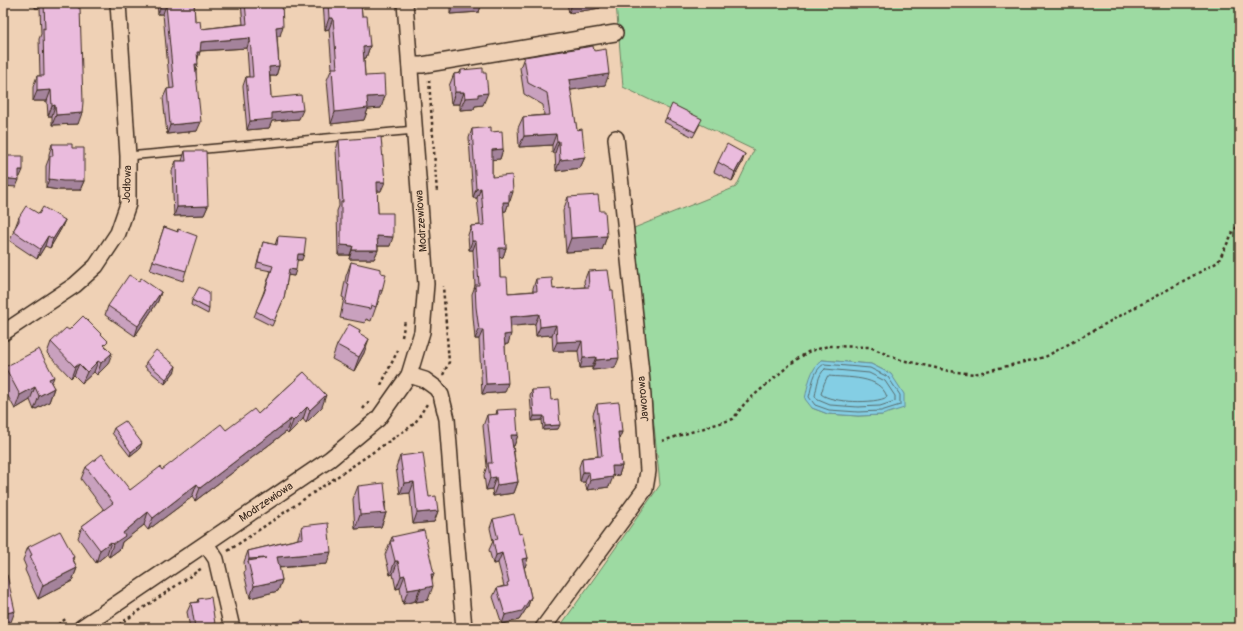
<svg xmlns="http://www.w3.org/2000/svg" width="1243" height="631" viewBox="0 0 1243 631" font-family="Pangolin,sans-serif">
  <rect width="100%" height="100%" fill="#efd1b5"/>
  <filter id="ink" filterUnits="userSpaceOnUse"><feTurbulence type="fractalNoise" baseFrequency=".025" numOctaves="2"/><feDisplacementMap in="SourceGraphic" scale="8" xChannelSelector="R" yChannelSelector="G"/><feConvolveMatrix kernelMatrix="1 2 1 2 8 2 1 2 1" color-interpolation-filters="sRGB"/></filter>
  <g filter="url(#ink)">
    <!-- green -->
    <path fill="#9ddaa2" stroke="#6c8260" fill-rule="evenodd" d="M616,3H1240V628H559L660,485L634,228L736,187L754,150L623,87ZM822,360L871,364L891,374L882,415L858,416L828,414L812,408Z"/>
    <!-- water -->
    <path fill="#84cee4" stroke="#678c95" d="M822,360L871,364L891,374L904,394V408L882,415L858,416L828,414L812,408L805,399C808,385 810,369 822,360Z"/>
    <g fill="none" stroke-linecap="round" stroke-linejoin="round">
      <!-- shore -->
      <g stroke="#586c6d" stroke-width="1">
        <path d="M824,364L870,368L888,377L900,395V405L881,411L858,412L829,410L815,405L809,397C812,386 813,370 824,364Z"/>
        <path d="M825,369L869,373L885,381L895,396V401L880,406L858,407L830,405L818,400L815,396C817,387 818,374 825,369Z"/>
        <path d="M828,376C847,378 880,375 887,397C876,404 831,403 821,394L824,384Z"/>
      </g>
      <!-- lane casing -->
      <g stroke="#3b2a1e" stroke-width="10">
        <polyline id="lane" points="128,156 415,130"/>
      </g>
      <!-- street casing -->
      <g stroke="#3b2a1e" stroke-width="18">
        <g id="street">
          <polyline points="410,65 422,65 615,33"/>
          <polyline points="3,333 75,285 96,266 118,233 128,204 128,156 118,3"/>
          <polyline points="409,375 425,380 436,388 441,395 447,419 455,524 464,628"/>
          <polyline points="206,544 216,559 232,628"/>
          <polyline points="81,628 330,459 378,419 409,375 422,332 426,284 405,3"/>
          <polyline points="543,628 645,489 648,471 642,382 616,138"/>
        </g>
      </g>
      <!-- path -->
      <g stroke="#3b2a1e" stroke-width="2.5" stroke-dasharray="3 3" stroke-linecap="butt">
        <polyline points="429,80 437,193"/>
        <polyline points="402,337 405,321"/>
        <polyline points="443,375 449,362 443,286"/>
        <polyline points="381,385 399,348"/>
        <polyline points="363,409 370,400"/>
        <polyline points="662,441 733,419 745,403 793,362 808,352 828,346 870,347 897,359 949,371 974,374 1045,357 1218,262 1234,230 1240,224"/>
        <polyline points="228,551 410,427 415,423 427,404"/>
        <polyline points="53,628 67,618"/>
        <polyline points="114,628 202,568"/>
      </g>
      <!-- lane -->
      <use href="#lane" stroke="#efd1b5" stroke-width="7"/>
      <!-- street -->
      <use href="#street" stroke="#efd1b5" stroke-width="15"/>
    </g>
    <!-- wall -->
    <g fill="#c9a1be" stroke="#3b2a1e">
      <polygon points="35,3 78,3 78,124 52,125 52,116 48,116 47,101 33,101 33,87 37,76 40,76 39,39 41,34 40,8 35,8"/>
      <polygon points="157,3 194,3 195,22 201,29 243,24 241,3 282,3 280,36 277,36 279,66 276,76 270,76 271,98 299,119 272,121 269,128 247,130 243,86 246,77 249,77 247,48 200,51 198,58 196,69 197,131 167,134 163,98 167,89 170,89 163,14 158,14"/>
      <polygon points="323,3 361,3 362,16 370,46 366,58 364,58 365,76 381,108 368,109 364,120 331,124 327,80 332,68 329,29 325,30"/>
      <polygon points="450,3 482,3 479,12 450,14"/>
      <polygon points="567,3 602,3 600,8 569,13"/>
      <polygon points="594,51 605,85 570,90 577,130 585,157 580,168 556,171 555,153 552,153 552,145 519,147 518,128 523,117 544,115 543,105 524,94 520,68 524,57"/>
      <polygon points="461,70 483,105 475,106 474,109 460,110 460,104 451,104 449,86 454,74 460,73"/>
      <polygon points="666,118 700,124 693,137 664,122"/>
      <polygon points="472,129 491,132 503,149 500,159 492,159 492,177 510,201 509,201 506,211 503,211 506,248 503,257 499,257 500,277 508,293 533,291 533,288 536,279 553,289 585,287 584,281 588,271 615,368 592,370 592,367 580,368 578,351 553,351 552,335 536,336 535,324 511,326 508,344 505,344 505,392 482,394 479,339 475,339 473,316 472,294 475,286 473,250 469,250 468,235 471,226 480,225 477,198 473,198 469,138"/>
      <polygon points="339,140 381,191 377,191 378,213 390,246 378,246 378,250 374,259 349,259 350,255 338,255 337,211 339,206 336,150"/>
      <polygon points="52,144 72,148 84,181 80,190 59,190 46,188 46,166 49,158 49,154"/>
      <polygon points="185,151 208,206 204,215 174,216 172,171 176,161 182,161"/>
      <polygon points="718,162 742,163 732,181 714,172"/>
      <polygon points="568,197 600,211 607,236 602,250 566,252 563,211"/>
      <polygon points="39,214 65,220 61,229 50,248 45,246 37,259 10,241 19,217"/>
      <polygon points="164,227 177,232 178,229 186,271 183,281 150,270"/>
      <polygon points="278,236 302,260 297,260 294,276 288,275 284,298 272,326 254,317 263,294 271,271 256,268 263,242 275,245"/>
      <polygon points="351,262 381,273 382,291 377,305 377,304 371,321 366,319 365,323 340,318 344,298 342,297 346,276"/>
      <polygon points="139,281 161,292 158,301 135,336 105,315 108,306"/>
      <polygon points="192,300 209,309 208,314 191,305"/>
      <polygon points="69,330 106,346 108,364 97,375 94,372 82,383 74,375 71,378 47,353 51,342"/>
      <polygon points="360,330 359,334 364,353 354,371 332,359 337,345"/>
      <polygon points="146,362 175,371 165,384 145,367"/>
      <polygon points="5,367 51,383 54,388 49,402 34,410 30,400 15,409 3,387 3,372"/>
      <polygon points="304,372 322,407 306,423 303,419 288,434 286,432 195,501 192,497 148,530 144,525 122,542 120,549 109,557 107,554 96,563 78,538 82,526 104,510 81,479 86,467 130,490 226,430 258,414"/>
      <polygon points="532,390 551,400 558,429 543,430 542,420 532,421 530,395"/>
      <polygon points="597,404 622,432 619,439 622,466 619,475 612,476 609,487 587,490 585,482 580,482 579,467 582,458 598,456 593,414"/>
      <polygon points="497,410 518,435 514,446 513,446 518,482 514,493 493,496 492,489 486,490 484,475 487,466 483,426 487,415 496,415"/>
      <polygon points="114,428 140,448 130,456 112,433"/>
      <polygon points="400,456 429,497 438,511 434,522 413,524 410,493 400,494 396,467"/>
      <polygon points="358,486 385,505 386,513 381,527 355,529 353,499"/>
      <polygon points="493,519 519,534 528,558 525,567 524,567 531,597 528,606 519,620 502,624 493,597 497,588 504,586 498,563 493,564 489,550 493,541 490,528"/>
      <polygon points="302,526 327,564 279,568 282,580 278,591 250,598 244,573 245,570 244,562 248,551 298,539 298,537"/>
      <polygon points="392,537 434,574 432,579 428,600 416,602 415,601 403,604 400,588 396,589 393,574 390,575 385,555"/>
      <polygon points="28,547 74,557 73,559 77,568 72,581 38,599 29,580 29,579 25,570 26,567 23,560"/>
      <polygon points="198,599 215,624 214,628 190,628 187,612 191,603 197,602"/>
    </g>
    <!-- shaded-wall -->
    <g fill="#a4839b" stroke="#3b2a1e">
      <polygon points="37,3 42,3 40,8 35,8"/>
      <polygon points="454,3 482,3 479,12 450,14"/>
      <polygon points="578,3 602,3 600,8 569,13 572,4"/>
      <polygon points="161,5 166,5 163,14 158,14"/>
      <polygon points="329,18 333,18 329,29 325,30"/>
      <polygon points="283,26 280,36 273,36 276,27"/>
      <polygon points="250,38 247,48 198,51 201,42"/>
      <polygon points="370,46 366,58 359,59 363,47"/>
      <polygon points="197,52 200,52 197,61"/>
      <polygon points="195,64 198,64 195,73"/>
      <polygon points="279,66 276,76 266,76 269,67"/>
      <polygon points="609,74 605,85 565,91 569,80"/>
      <polygon points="51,90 47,101 33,101 37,91"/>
      <polygon points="455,92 464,92 460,104 451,104"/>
      <polygon points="488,93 483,105 475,106 474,109 460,110 465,98 478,94"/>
      <polygon points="385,96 381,108 368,109 364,120 331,124 335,112 367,97"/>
      <polygon points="55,105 52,116 48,116 52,106"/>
      <polygon points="303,110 299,119 272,121 269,128 247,130 250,121 272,113"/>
      <polygon points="82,113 78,124 52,125 56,115"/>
      <polygon points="201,122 197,131 167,134 170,125"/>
      <polygon points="556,134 552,145 519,147 524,136"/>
      <polygon points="557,141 559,141 555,153 552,153"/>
      <polygon points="503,149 500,159 488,160 492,150"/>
      <polygon points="745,154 742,163 732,181 735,172"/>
      <polygon points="585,157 580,168 556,171 560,160"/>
      <polygon points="19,170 23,170 20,177 16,178"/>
      <polygon points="3,178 19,180 16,187 3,186"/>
      <polygon points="49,179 84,181 80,190 59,190 46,188"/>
      <polygon points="377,182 385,182 381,191 373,191"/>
      <polygon points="481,188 477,198 473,198 476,189"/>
      <polygon points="509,192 513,192 510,201 505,202"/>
      <polygon points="503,202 509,202 506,211 499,212"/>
      <polygon points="208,206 204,215 174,216 177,207"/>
      <polygon points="65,220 61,229 50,248 53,239"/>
      <polygon points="48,236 45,246 37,259 40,249"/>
      <polygon points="377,236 393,237 390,246 374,246"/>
      <polygon points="607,236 602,250 566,252 571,238"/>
      <polygon points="472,241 476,241 473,250 469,250"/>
      <polygon points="341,245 353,246 350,255 338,255"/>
      <polygon points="499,248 506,248 503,257 496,258"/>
      <polygon points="352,250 378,250 374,259 349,259"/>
      <polygon points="298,254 304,254 302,260 296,260"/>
      <polygon points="289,269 296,270 294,276 287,275"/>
      <polygon points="161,292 158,301 135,336 138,326"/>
      <polygon points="539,314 535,324 506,327 510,317"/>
      <polygon points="556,325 552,335 536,336 540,327"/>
      <polygon points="479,330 483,330 479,339 475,339"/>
      <polygon points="511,334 508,344 501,345 504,335"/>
      <polygon points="369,339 364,353 354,371 359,357"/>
      <polygon points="582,341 578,351 553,351 557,342"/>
      <polygon points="112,353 108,364 97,375 101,363"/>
      <polygon points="596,357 592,367 580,368 583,358"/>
      <polygon points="619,358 615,368 592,370 596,360"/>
      <polygon points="98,361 94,372 82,383 87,372"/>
      <polygon points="79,364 74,375 71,378 75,367"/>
      <polygon points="176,366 175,371 165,384 166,379"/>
      <polygon points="54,377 49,390 49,379"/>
      <polygon points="508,383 505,392 482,394 486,384"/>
      <polygon points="35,387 30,400 15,409 20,395"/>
      <polygon points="54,388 49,402 34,410 39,396"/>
      <polygon points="326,395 322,407 306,423 310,410"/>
      <polygon points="307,407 303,419 288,434 293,421"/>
      <polygon points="534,416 544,416 542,420 532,421"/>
      <polygon points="291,419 286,432 195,501 200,488"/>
      <polygon points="560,425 558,429 543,430 545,426"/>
      <polygon points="618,432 622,432 618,441"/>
      <polygon points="511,435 518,435 514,446 507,447"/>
      <polygon points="142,443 140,448 130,456 131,452"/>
      <polygon points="612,466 622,466 619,475 608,476"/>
      <polygon points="583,472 589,472 585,482 580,482"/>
      <polygon points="496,477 492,489 486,490 490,478"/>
      <polygon points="613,477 609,487 587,490 590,480"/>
      <polygon points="414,482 410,493 400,494 404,483"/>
      <polygon points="518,482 514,493 493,496 497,485"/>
      <polygon points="197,484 192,497 148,530 153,518"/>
      <polygon points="384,502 386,502 382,513 386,513 381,527 355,529 360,515"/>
      <polygon points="438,511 434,522 413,524 417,513"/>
      <polygon points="148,512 144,525 122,542 120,549 109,557 113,544 123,533"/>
      <polygon points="111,542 107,554 96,563 100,550"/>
      <polygon points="331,552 327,564 273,568 277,557"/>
      <polygon points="502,553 498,563 493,564 496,555"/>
      <polygon points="266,558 248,562 249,559"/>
      <polygon points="528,558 525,567 519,569 522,559"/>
      <polygon points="395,561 398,561 393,574 390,575"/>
      <polygon points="77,568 72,581 38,599 43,585"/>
      <polygon points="431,574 434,574 429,587 433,586 428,600 416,602 421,589"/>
      <polygon points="405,575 400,588 396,589 401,576"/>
      <polygon points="282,580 278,591 250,598 254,586"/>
      <polygon points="420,588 415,601 403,604 408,590"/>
      <polygon points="531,597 528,606 519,620 502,624 505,615"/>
      <polygon points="15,611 11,622 3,624 3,614"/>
      <polygon points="215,624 214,628 195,628 195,627"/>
    </g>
    <!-- building -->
    <g fill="#eabbdd" stroke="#3b2a1e">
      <polygon points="44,3 78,3 78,8 80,8 83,102 82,113 56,115 55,105 52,106 51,90 37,91 37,76 44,76 43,28 45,29"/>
      <polygon points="161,3 194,3 195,22 200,21 201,29 247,24 245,3 282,3 283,26 276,27 279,66 269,67 271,98 301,95 303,110 272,113 272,119 250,121 246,77 253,77 250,38 201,42 200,52 197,52 198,64 195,64 201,122 170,125 167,89 174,88 166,5 161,5"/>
      <polygon points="328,3 361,3 362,16 367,16 370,46 363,47 365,76 384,75 385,96 367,97 368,108 335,112 332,68 337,68 333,18 329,18"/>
      <polygon points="593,46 594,51 606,49 609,74 569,80 577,130 582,129 585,157 560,160 559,141 557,141 556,134 524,136 523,117 550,115 547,93 528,83 524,57"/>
      <polygon points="483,68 483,73 486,73 488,93 478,94 478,97 465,98 464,92 455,92 454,74 461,73 461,70"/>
      <polygon points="672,104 702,119 695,132 666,118"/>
      <polygon points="491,127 491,132 502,131 503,149 492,150 492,177 512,175 513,192 509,192 509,202 503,202 506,248 499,248 500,277 507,277 508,293 537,291 536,279 552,278 553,289 589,287 588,271 608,270 611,291 613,291 619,358 596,360 596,357 583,358 582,341 557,342 556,325 540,327 539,314 510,317 511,334 504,335 508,383 486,384 483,330 479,330 476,307 475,285 479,285 476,241 472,241 471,226 484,225 481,188 476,189 472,129"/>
      <polygon points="381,137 385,182 377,182 378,213 393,213 393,237 377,236 378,250 352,250 353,246 341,245 341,202 343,202 339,140"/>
      <polygon points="52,144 72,144 72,148 84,148 84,181 63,181 49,179 50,156 53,156"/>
      <polygon points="727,144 745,154 735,172 718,162"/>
      <polygon points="185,151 206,151 208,206 177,207 176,161 186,161"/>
      <polygon points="3,156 23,156 23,170 19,170 19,180 3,178"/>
      <polygon points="598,195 600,211 605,211 607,236 571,238 568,197"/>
      <polygon points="26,206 39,214 43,207 65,220 53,239 48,236 40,249 13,231 19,221 19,217"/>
      <polygon points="164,227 178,232 178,229 197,236 186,271 153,261"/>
      <polygon points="278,236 306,238 304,254 298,254 296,270 289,269 284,298 274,321 256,311 264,293 273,266 258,262 263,242 277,245"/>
      <polygon points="351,262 381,269 381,273 386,274 382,291 380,290 376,307 371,305 370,309 345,304 349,284 347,283"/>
      <polygon points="129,275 139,281 141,278 161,292 138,326 108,306"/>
      <polygon points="199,287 209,292 209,309 192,300"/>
      <polygon points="83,316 108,341 104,345 112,353 101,363 98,361 87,372 79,364 75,367 51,342 66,328 69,330"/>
      <polygon points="349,324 360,330 359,333 369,339 359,357 337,345"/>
      <polygon points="39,349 54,377 49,379 54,388 39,396 35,387 20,395 5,367"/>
      <polygon points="156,350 176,366 166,379 146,362"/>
      <polygon points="304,372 326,395 310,410 307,407 293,421 291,419 200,488 197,484 153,518 148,512 123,533 125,536 113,544 111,542 100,550 82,526 113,503 86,467 102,454 130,490 160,467 162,470 221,424 226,430 254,409 258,414"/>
      <polygon points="550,389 551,400 558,399 560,425 545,426 544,416 534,416 532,390"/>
      <polygon points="619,402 622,432 618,432 622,466 612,466 613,477 590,480 589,472 583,472 582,458 602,456 597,404"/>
      <polygon points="516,409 518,435 511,435 518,482 497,485 496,477 490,478 488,463 492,463 487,415 498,414 497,410"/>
      <polygon points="125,421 142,443 131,452 114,428"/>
      <polygon points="423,453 429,497 436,496 438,511 417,513 414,482 404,483 400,456"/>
      <polygon points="384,483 386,502 384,502 386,513 360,515 358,486"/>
      <polygon points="514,514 519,534 522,533 528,558 522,559 531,597 522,611 505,615 497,588 508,586 507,583 509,582 502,553 496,555 493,540 498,539 493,519"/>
      <polygon points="328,523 331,552 277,557 282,580 254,586 248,561 266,558 249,559 248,551 303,538 302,526"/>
      <polygon points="424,530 434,574 431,574 433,586 421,589 420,588 408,590 405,575 401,576 398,561 395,561 390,541 394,541 392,537"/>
      <polygon points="60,531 74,557 72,558 77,568 43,585 34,567 35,566 30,556 32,555 28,547"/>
      <polygon points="3,575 7,575 15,611 3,614"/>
      <polygon points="211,597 215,624 195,627 191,603 199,602 198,599"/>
      <polygon points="303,621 305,628 288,628 287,625"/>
      <polygon points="176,625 176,628 160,628"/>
    </g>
  </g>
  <g text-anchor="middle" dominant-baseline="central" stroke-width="3" stroke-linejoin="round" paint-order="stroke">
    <!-- street labels -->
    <g font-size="11" fill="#3b2a1e" stroke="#efd1b5">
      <text transform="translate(127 184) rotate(-88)">Jodłowa</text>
      <text transform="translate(421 221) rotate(-94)">Modrzewiowa</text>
      <text transform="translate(643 399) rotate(-95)">Jaworowa</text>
      <text transform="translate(266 502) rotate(-34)">Modrzewiowa</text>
    </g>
  </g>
  <!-- margin -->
  <rect width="1243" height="631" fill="none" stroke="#efd1b5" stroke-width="16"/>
  <rect x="8" y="8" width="1227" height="615" fill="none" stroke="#3b2a1e" stroke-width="1.5" filter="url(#ink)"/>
</svg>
